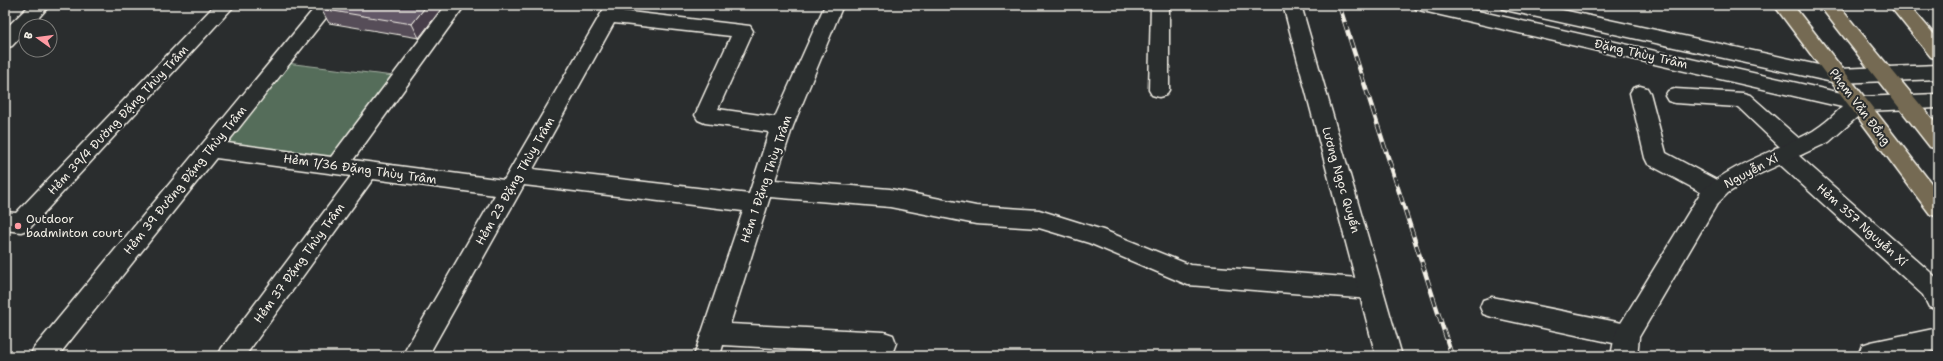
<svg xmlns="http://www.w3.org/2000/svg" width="1943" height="361" viewBox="0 0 1943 361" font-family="'Shantell Sans',sans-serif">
  <rect width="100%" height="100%" fill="#2a2d2e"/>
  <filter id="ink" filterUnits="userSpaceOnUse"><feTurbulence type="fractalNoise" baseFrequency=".025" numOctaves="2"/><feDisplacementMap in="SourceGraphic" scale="8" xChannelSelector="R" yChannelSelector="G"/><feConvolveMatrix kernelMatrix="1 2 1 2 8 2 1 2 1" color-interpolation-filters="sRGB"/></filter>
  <g filter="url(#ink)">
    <!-- green -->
    <polygon fill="#546d5a" stroke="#a4afa1" points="286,63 402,77 334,165 215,147"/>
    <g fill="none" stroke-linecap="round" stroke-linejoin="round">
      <!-- street casing -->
      <g stroke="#f4f1e8" stroke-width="3">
        <g id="street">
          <polygon points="30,5 50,5 31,26 26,26 26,31 12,46 5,48 5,29"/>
          <polygon points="215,5 235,5 29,229 21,232 5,230 5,212 16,213"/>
          <path d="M317,5H336L227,143L331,157L446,5H465L353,160L504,180L606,5H624L621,11L750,26L753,31L718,109L775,117L825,5H843L793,126L775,180L890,189L976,206L1039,210L1103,230L1190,265L1371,279L1379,282L1383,289L1379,296L1371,299L1188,285L1089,243L1039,228L976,224L890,207L770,197L730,324L884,332L893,335L896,343L893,351L884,354L723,345L720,356H694L743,211L524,185L428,356H402L495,195L373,179L245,356H218L222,348L351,176L216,158L58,356H30L34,348ZM614,23L731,36L695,115L698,120L705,123L769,132L749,194L533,169Z"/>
          <polygon points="1151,5 1169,5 1169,90 1166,95 1159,97 1152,95 1149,90"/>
          <polygon points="1640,86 1647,88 1650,93 1666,153 1724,184 1727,190 1724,196 1716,199 1708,196 1648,164 1645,158 1630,93 1633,88"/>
          <polygon points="1675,89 1743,93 1750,95 1803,142 1806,148 1803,154 1798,155 1938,279 1938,310 1929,307 1923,295 1775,160 1772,154 1775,148 1780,147 1738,107 1675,103 1668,101 1665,96 1668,91"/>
          <polygon points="1492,297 1627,324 1636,328 1639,335 1636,342 1627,346 1492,317 1483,314 1480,307 1483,300"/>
          <polygon points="1938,328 1938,350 1908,356 1860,356 1859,353 1862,345 1871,342"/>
        </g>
      </g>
      <!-- secondary casing -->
      <g stroke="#f4f1e8" stroke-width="3">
        <g id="secondary">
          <polygon points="1283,5 1301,5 1402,356 1376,356"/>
          <path d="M1414,5H1451L1859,97L1938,94V108L1864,111L1829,142L1755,176L1728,193L1717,204L1639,337L1637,356H1611L1615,335L1618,328L1701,192C1734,162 1775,152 1813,131C1824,124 1833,116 1842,107L1423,11L1416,9Z"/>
          <polygon points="1501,5 1539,5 1837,69 1938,65 1938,79 1837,83 1510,11 1503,9"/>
        </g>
      </g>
      <!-- primary casing -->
      <g stroke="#f4f1e8" stroke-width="3">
        <polygon id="primary" points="1774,5 1793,5 1938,192 1938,217 1930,214"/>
      </g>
      <!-- highway casing -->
      <g stroke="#f4f1e8" stroke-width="3">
        <g id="highway">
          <polygon points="1819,5 1838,5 1938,126 1938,149 1930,147"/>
          <polygon points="1889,5 1909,5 1938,39 1938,59 1931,57"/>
        </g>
      </g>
      <!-- street -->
      <use href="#street" fill="#2a2d2e" fill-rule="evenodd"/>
      <!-- secondary -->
      <use href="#secondary" fill="#2a2d2e" fill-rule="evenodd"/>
      <!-- primary -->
      <use href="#primary" fill="#746b52" fill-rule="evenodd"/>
      <!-- highway -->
      <use href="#highway" fill="#746b52" fill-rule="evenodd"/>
      <!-- rail casing -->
      <g stroke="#f4f1e8" stroke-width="4.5">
        <polyline id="rail" points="1339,5 1452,356"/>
      </g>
      <!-- rail -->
      <use href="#rail" stroke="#2a2d2e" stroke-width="3" stroke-dasharray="9" stroke-linecap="butt"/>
    </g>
    <!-- wall -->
    <polygon fill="#564d59" stroke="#f4f1e8" points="444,5 419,38 329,23 321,9"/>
    <!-- shaded-wall -->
    <polygon fill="#463e49" stroke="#f4f1e8" points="427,5 444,5 419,38 412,24"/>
    <!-- building -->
    <polygon fill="#645968" stroke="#f4f1e8" points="324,5 427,5 412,24 321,9"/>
  </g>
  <!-- markers -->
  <circle fill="#ff9aa2" stroke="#2a2d2e" stroke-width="1.5" cx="18" cy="226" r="4"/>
  <g text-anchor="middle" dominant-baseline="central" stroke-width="4" stroke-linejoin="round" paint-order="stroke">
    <!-- street labels -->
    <g font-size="12" fill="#f4f1e8" stroke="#2a2d2e">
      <text transform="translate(1641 54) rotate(13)">Đặng Thùy Trâm</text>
      <text transform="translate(1860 107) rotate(53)">Phạm Văn Đồng</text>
      <text transform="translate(118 120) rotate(-47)">Hẻm 39/4 Đường Đặng Thùy Trâm</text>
      <text transform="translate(360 169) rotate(8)">Hẻm 1/36 Đặng Thùy Trâm</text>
      <text transform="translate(1751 171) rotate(-28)">Nguyễn Xí</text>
      <text transform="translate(766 179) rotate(-71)">Hẻm 1 Đặng Thùy Trâm</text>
      <text transform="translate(185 180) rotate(-51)">Hẻm 39 Đường Đặng Thùy Trâm</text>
      <text transform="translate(1341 180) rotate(74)">Lương Ngọc Quyến</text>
      <text transform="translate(515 181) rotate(-60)">Hẻm 23 Đặng Thùy Trâm</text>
      <text transform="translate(1862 225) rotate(42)">Hẻm 357 Nguyễn Xí</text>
      <text transform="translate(299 263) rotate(-54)">Hẻm 37 Đặng Thùy Trâm</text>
    </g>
    <!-- poi labels -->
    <g font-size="12" fill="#f4f1e8" stroke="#2a2d2e" text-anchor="start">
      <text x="26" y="219">Outdoor<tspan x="26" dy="14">badminton court</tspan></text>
    </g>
  </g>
  <!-- margin -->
  <rect width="1943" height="361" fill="none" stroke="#2a2d2e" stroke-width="20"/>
  <rect x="10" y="10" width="1923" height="341" fill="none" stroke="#f4f1e8" stroke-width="1.5" filter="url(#ink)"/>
  <!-- north arrow -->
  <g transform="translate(38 38) rotate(284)"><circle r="19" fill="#2a2d2e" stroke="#7b7b78"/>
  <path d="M0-3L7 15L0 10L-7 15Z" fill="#ff9aa2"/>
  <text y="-6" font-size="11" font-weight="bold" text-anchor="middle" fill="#f4f1e8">B</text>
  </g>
</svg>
